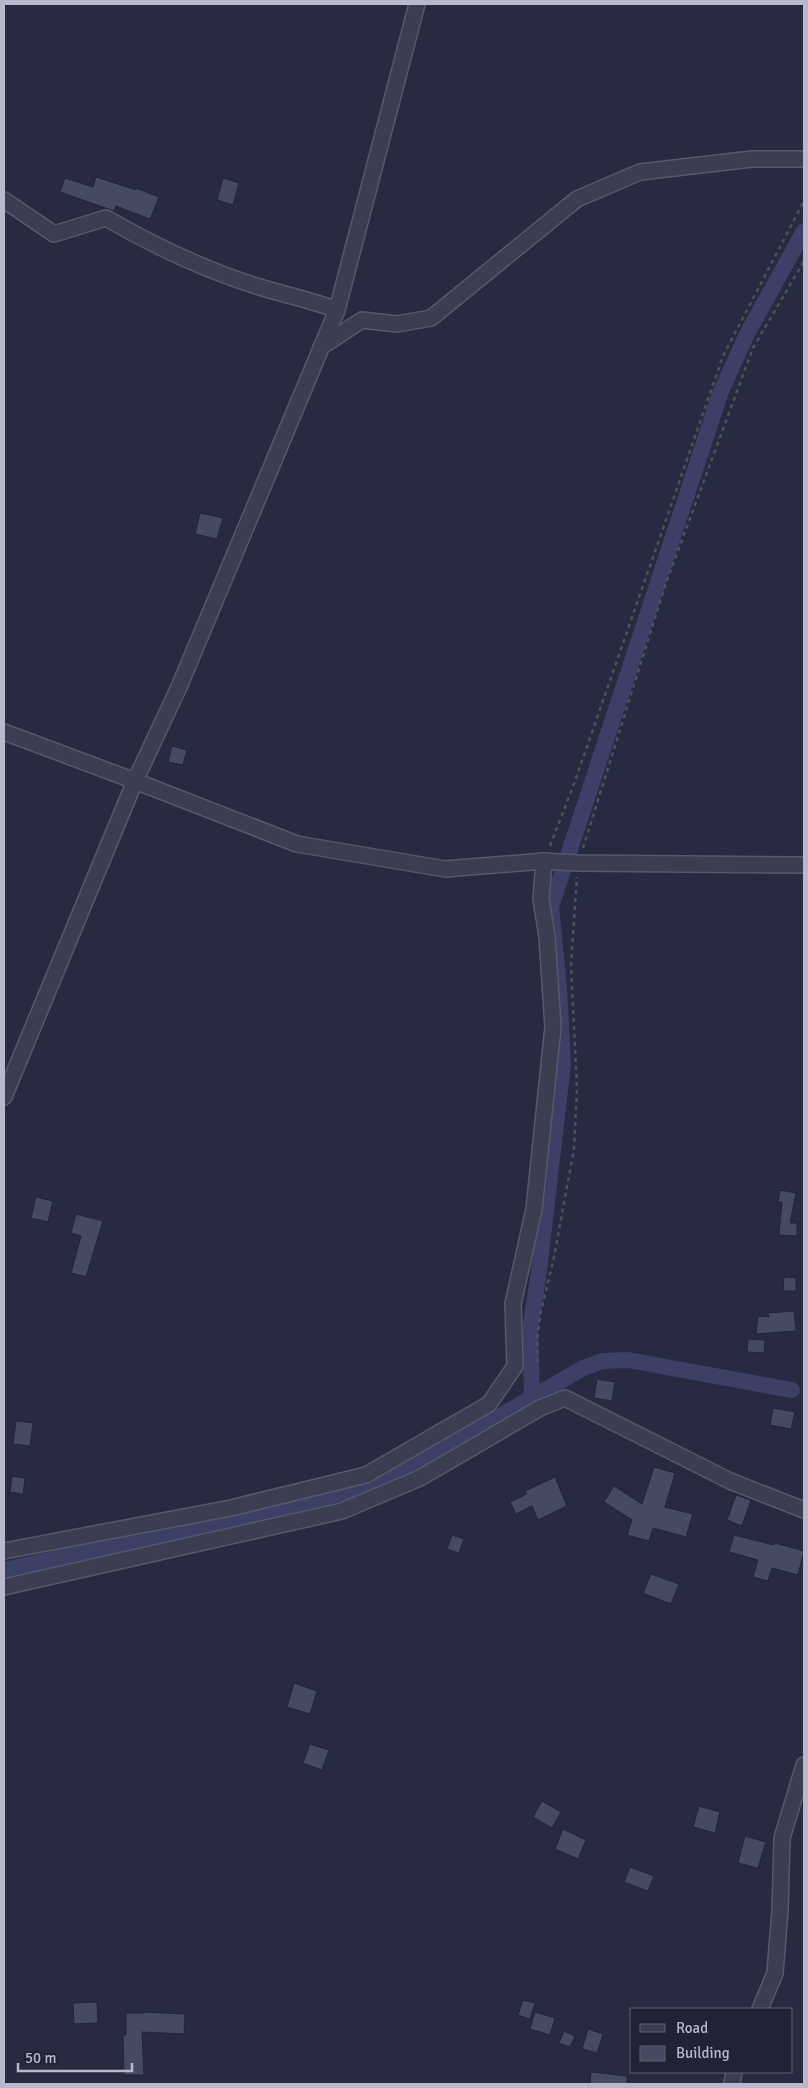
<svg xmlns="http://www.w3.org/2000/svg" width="808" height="2088" viewBox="0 0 808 2088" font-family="Signika,sans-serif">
  <rect width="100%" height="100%" fill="#272a40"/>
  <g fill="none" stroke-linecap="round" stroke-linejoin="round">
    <!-- canal -->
    <g stroke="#3c4066" stroke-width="16">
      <polyline points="532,1397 530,1331 539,1271 563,1064 559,987 551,907 721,391 748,332 804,231"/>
      <polyline points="4,1570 381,1485 583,1368 603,1361 628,1360 792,1390"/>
    </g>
  </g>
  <!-- building -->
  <g fill="#464962" stroke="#222438">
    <polygon points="96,177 136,190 136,188 159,197 150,219 116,206 114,211 60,192 65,178 93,187"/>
    <polygon points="223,178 239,183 233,205 217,200"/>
    <polygon points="200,513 223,518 217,539 195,534"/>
    <polygon points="172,746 187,750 183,765 168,762"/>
    <polygon points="780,1190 796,1193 790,1223 797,1223 797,1236 779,1235 782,1202 778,1202"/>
    <polygon points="36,1197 53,1201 48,1222 31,1218"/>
    <polygon points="76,1214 103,1221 86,1277 71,1273 81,1236 71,1233"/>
    <polygon points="784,1277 796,1278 796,1291 783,1291"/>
    <polygon points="794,1311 796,1331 756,1334 758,1316 769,1317 768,1313"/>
    <polygon points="748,1339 765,1340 764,1353 747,1352"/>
    <polygon points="597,1379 615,1382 612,1401 594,1398"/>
    <polygon points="773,1408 795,1412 791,1429 770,1425"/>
    <polygon points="16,1421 33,1423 30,1446 13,1444"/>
    <polygon points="654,1467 675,1473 665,1507 693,1514 686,1537 653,1528 649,1541 627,1535 632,1520 604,1502 614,1486 642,1504"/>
    <polygon points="12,1476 25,1478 23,1494 10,1492"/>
    <polygon points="555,1477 567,1506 538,1520 532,1506 516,1514 510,1502 527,1494 525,1491"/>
    <polygon points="736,1495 751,1500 742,1526 727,1520"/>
    <polygon points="452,1535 464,1539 459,1553 447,1549"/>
    <polygon points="734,1535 774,1545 775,1543 804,1551 798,1575 772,1568 768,1581 753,1577 758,1560 729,1552"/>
    <polygon points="651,1574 679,1584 671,1604 643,1593"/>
    <polygon points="294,1683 317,1691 310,1714 287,1707"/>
    <polygon points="310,1744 329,1750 322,1770 303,1763"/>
    <polygon points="542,1801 561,1812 552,1828 533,1817"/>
    <polygon points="699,1806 720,1812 715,1833 693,1827"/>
    <polygon points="563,1829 586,1840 578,1859 555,1849"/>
    <polygon points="745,1836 766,1842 758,1868 738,1863"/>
    <polygon points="630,1867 654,1876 648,1891 624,1882"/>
    <polygon points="523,2000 535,2003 530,2019 518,2015"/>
    <polygon points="97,2002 98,2023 74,2024 73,2003"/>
    <polygon points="144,2012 185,2014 184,2034 142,2032 144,2075 124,2075 123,2035 126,2035 126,2013 144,2013"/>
    <polygon points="535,2012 555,2018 550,2035 530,2029"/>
    <polygon points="588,2029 603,2034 597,2053 582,2049"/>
    <polygon points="564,2031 575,2036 570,2047 559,2043"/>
    <polygon points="591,2072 627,2076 627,2084 590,2084"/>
  </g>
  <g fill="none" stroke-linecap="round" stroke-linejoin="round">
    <!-- minor casing -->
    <g stroke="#56586b" stroke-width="18">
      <g id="minor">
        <path d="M4,200L54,234L106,218C158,248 213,274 270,290C294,297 314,301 337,310"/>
        <polyline points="321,347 362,320 397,324 431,318 577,199 640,172 752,159 804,159"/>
        <polyline points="4,732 135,781 297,844 445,869 544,861 578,863 804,865"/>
        <polyline points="4,1097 135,781 179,687 337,310 417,4"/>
        <polyline points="4,1551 231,1508 366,1475 489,1404 515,1366 513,1304 534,1209 553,1027 547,937 541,899 544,861"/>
        <polyline points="4,1587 342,1511 420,1478 540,1408 565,1398 730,1481 804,1510"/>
        <polyline points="760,2009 775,1973 780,1910 782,1838 804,1765"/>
        <polyline points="732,2084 734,2072"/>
      </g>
    </g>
    <!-- path -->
    <g stroke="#47545e" stroke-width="2.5" stroke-dasharray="4 4" stroke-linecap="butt">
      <polyline points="550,846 574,784 723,356 804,201"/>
      <polyline points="583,848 665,586 753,348 804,261"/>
      <polyline points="538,1362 537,1342 540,1316 554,1257 574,1149 577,1088 571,965 577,877"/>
    </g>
    <!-- minor -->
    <use href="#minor" stroke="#3b3d50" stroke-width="15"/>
  </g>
  <!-- border -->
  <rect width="808" height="2088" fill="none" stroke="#b8b9cb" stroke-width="10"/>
  <!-- legend -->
  <rect x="630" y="2008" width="162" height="65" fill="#202236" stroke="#5d5e72"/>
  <rect x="640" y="2024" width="25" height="8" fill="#3b3d50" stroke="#5d5e72"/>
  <text x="676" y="2033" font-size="15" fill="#b8b9cb">Road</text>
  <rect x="640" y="2046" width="25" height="15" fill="#464962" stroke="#5d5e72"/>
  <text x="676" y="2058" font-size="15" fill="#b8b9cb">Building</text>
  <!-- scale -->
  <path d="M18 2063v8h114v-8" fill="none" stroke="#b8b9cb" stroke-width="2.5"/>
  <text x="25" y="2063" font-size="15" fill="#b8b9cb" stroke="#202236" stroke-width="4" paint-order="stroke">50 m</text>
</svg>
